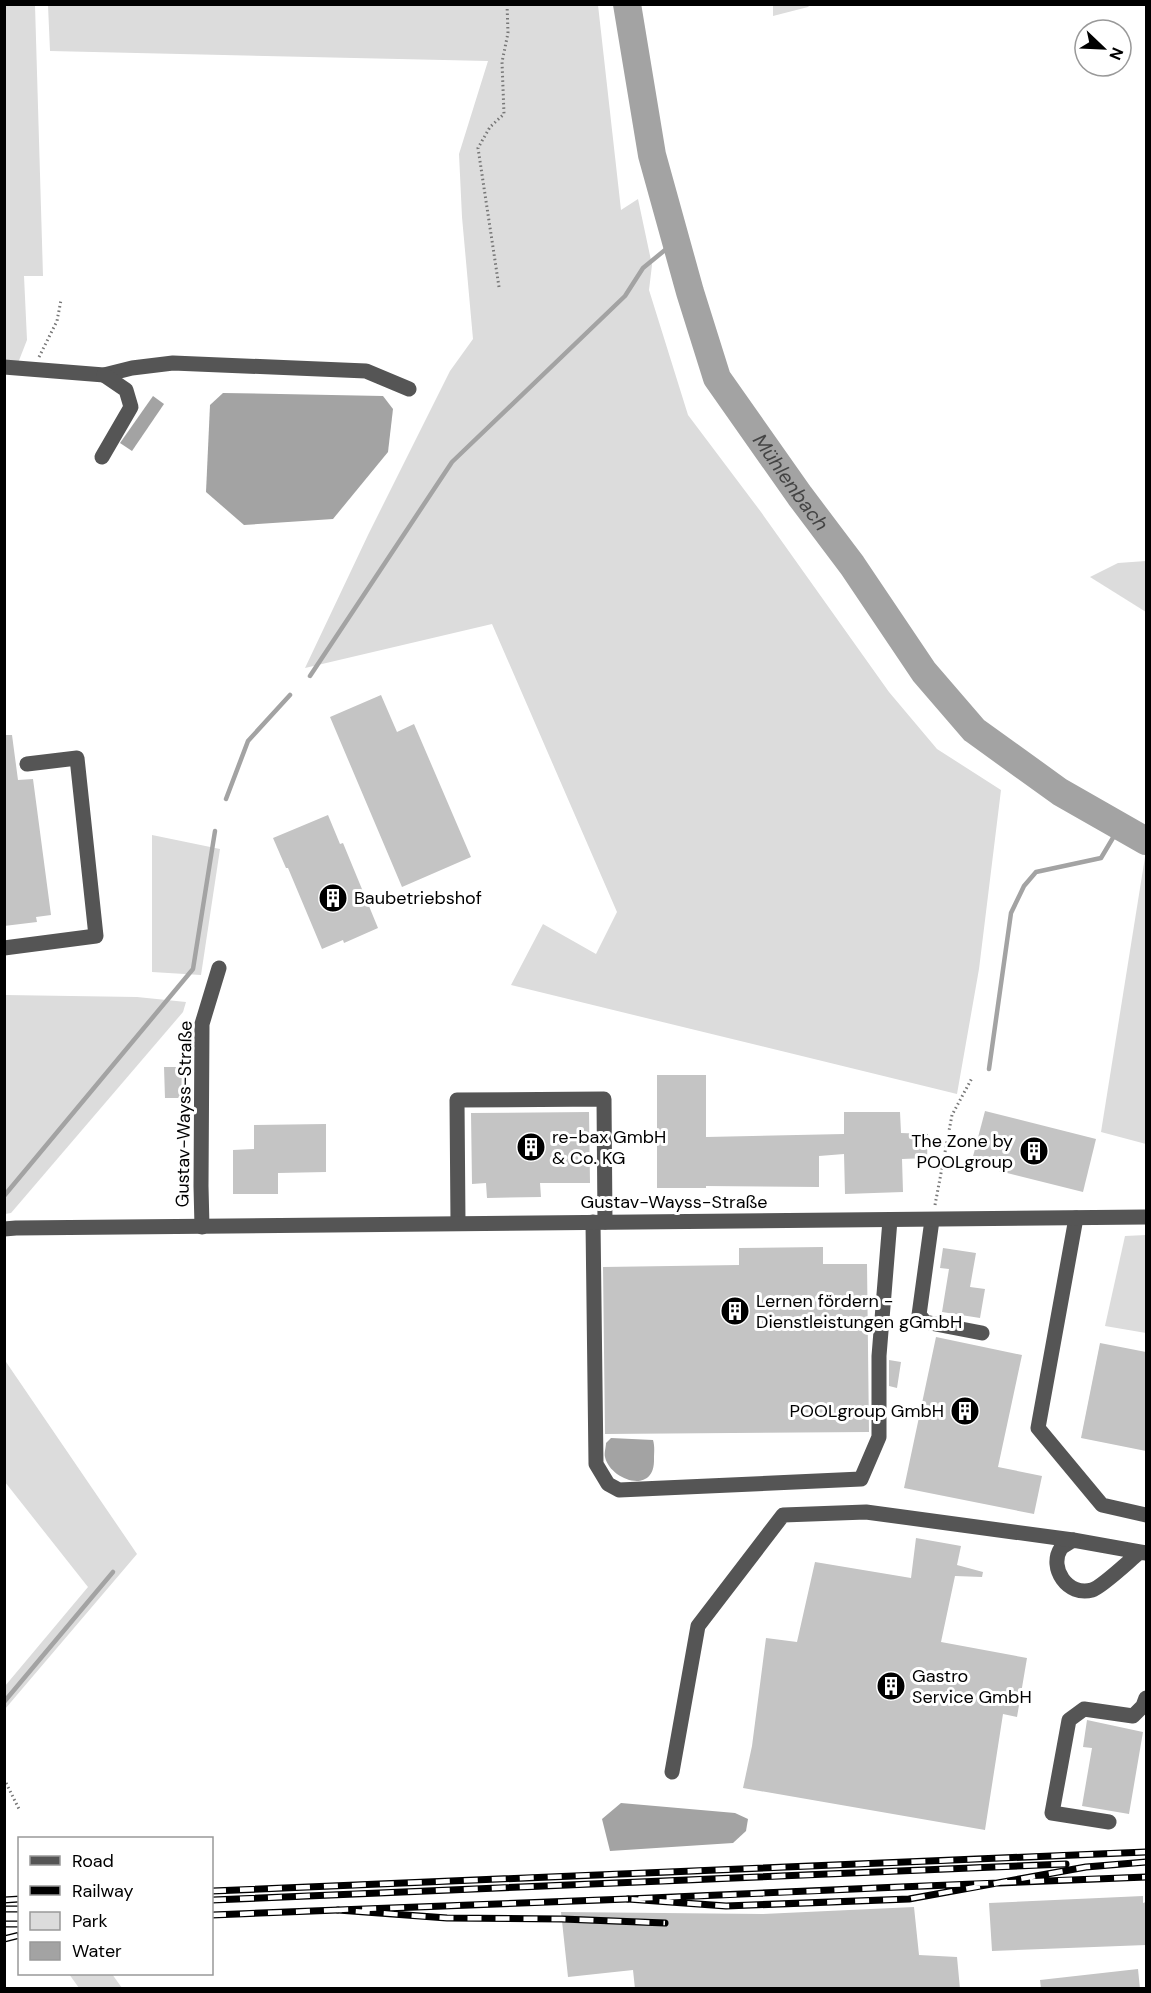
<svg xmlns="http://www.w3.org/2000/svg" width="1151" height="1993" viewBox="0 0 1151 1993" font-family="'DM Sans',sans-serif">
  <rect width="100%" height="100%" fill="#fff"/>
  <!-- green -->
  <g fill="#dcdcdc">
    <polygon points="4,5 35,5 43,276 24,276 27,340 18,363 4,362"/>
    <polygon points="48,5 598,5 621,210 638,199 652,265 649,290 688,415 761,512 889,692 937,749 1001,790 979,969 957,1094 511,985 543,924 596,954 617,912 492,624 305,668 368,535 450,371 473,339 462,217 459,154 488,61 50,51"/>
    <polygon points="773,5 773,4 810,5 808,7 773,16"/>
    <polygon points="1146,561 1146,612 1090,577 1118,563"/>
    <polygon points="152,835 220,849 201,975 152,972"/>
    <polygon points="1145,857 1146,857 1146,1144 1101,1132"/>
    <polygon points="5,995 137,997 186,1002 183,1012 11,1213 5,1214"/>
    <polygon points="1146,1235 1146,1333 1105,1326 1125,1236"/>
    <polygon points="4,1359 137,1554 5,1709 5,1686 88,1587 5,1482"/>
    <polygon points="69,1974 112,1974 122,1988 79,1988"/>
  </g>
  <!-- water -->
  <g fill="#a3a3a3">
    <polygon points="223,393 383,396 393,409 388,452 333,519 244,525 206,492 210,405"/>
    <polygon points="153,396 164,404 132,451 120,443"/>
    <path d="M611,1438L653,1440C655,1447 654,1453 654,1459C655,1496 610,1480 605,1457C604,1453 606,1447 606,1443Z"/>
    <polygon points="621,1803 735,1813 748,1819 746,1831 733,1843 610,1851 602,1819"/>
  </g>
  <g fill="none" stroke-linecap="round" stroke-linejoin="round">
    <!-- stream -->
    <g stroke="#a3a3a3" stroke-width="4.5">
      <polyline points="310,676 452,462 625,296 643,268 676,241"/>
      <polyline points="226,799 248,741 290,695"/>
      <polyline points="989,1069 1011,913 1024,886 1036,872 1101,858 1120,826"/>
      <polyline points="4,1196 193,969 215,831"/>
      <polyline points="4,1702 113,1572"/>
    </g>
    <!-- river -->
    <path stroke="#a3a3a3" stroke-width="28" id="s1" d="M627,4L652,155L690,292L717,378L800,496L852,565L924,672L974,730L1060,792L1146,841"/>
  </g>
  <!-- building -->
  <g fill="#c4c4c4">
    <polygon points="381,695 397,732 414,724 471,857 402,887 330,717"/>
    <polygon points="4,735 12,735 18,780 33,779 51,915 36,917 37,922 4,926"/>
    <polygon points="328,815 340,844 343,843 378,928 344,943 343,940 322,949 288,868 286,868 273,838"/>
    <polygon points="164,1067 183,1067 184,1098 165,1098"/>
    <polygon points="657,1075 706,1075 706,1137 844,1134 844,1112 900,1112 901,1133 928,1134 927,1158 902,1159 903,1192 845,1194 844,1154 819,1156 819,1187 706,1186 706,1188 657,1188"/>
    <polygon points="985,1111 1096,1139 1083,1192 971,1164"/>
    <polygon points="589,1112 590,1183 540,1183 541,1197 487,1198 486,1183 472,1184 471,1113"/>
    <polygon points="326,1124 326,1172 278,1173 278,1194 233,1194 233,1150 254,1149 254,1125"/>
    <polygon points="823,1247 823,1264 867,1264 869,1432 605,1434 603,1267 739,1265 739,1248"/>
    <polygon points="943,1248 976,1253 970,1287 985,1289 980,1318 942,1312 949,1269 940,1268"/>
    <polygon points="936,1337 1022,1355 998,1467 1042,1476 1034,1514 904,1488"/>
    <polygon points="1100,1343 1146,1352 1146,1451 1081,1438"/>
    <polygon points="889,1360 901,1362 897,1388 889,1386"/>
    <polygon points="916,1538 961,1546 957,1565 983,1572 982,1577 955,1576 941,1642 1027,1658 1017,1717 1003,1714 985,1830 743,1788 752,1746 766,1638 797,1642 815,1562 911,1578"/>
    <polygon points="1087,1720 1143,1732 1129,1814 1082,1806 1092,1748 1083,1747"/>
    <polygon points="1143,1896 1143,1903 1146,1902 1146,1945 992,1951 989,1903"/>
    <polygon points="914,1907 919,1955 957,1957 960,1989 635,1989 633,1970 568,1977 561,1912 763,1914"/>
    <polygon points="1138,1969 1140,1989 1041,1989 1040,1980"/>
  </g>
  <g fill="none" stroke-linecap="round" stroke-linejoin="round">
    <!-- path -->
    <g stroke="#777" stroke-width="3" stroke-dasharray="1.5 3" stroke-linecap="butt">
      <polyline points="499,287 478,148 490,127 504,114 502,62 508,33 507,4"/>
      <polyline points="39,357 57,321 61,300"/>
      <polyline points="935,1205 952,1115 972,1078"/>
      <polyline points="4,1779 20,1811"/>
    </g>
    <!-- minor -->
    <g stroke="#555" stroke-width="15">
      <polyline points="4,367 104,375 132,368 173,363 366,371 409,389"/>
      <polyline points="102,457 131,407 126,390 104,375"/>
      <polyline points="4,948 96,936 77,758 27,764"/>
      <polyline points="1076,1218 1038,1428 1102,1505 1146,1515"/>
      <polyline points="932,1220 919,1315 925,1322 982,1333"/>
      <polyline points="593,1222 596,1464 608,1484 619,1490 861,1479 879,1437 879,1356 890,1220"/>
      <polyline points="458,1223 457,1100 604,1099 605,1222"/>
      <polyline points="202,1227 201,1186 202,1024 219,968"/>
      <polyline points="4,1229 16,1228 1146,1217"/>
      <path d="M1140,1552C1130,1560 1102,1587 1092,1590C1068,1597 1048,1568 1061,1548C1064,1545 1069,1543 1073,1540L1140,1552L1146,1553"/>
      <polyline points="672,1772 698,1626 783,1515 866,1512 1073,1540"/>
      <polyline points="1109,1822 1052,1813 1069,1720 1084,1709 1133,1716 1143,1706 1146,1698"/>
    </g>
    <!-- rail casing -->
    <g stroke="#000" stroke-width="7">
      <g id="rail">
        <path d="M1146,1862L1086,1867L909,1899L726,1906L628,1899C801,1892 973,1883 1146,1877"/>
        <polyline points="212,1891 1146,1852"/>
        <polyline points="628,1899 338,1910 447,1918 562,1919 665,1923"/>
        <polyline points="4,1900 20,1899"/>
        <polyline points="212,1900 1066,1864"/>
        <polyline points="4,1909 20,1909"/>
        <polyline points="212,1915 338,1910"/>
        <polyline points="4,1924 20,1924"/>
        <polyline points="4,1939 20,1935"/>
      </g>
    </g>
    <!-- rail -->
    <use href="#rail" stroke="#fff" stroke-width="4.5" stroke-dasharray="14" stroke-linecap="butt"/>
  </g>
  <!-- icons -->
  <defs>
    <g id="building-disc" transform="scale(1.5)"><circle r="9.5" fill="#000" stroke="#fff"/><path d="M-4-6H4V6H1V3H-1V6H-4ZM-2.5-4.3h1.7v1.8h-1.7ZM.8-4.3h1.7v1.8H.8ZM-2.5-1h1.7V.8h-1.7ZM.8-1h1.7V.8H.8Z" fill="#fff"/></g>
  </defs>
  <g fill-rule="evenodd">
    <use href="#building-disc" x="333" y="898"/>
    <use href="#building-disc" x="531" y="1147"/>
    <use href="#building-disc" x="1034" y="1151"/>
    <use href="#building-disc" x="735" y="1311"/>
    <use href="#building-disc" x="965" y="1411"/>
    <use href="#building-disc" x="891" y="1686"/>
  </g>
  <g text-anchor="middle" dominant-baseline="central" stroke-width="6" stroke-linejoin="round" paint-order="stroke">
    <!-- poi labels -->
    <g font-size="18" fill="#000" stroke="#fff" text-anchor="start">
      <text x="354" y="898">Baubetriebshof</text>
      <text x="552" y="1137">re-bax GmbH<tspan x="552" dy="21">&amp; Co. KG</tspan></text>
      <text x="1013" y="1141" text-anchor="end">The Zone by<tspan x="1013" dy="21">POOLgroup</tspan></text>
      <text x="756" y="1301">Lernen fördern -<tspan x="756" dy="21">Dienstleistungen gGmbH</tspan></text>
      <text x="944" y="1411" text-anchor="end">POOLgroup GmbH</text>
      <text x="912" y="1676">Gastro<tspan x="912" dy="21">Service GmbH</tspan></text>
    </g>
    <!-- street labels -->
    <g font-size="18" fill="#000" stroke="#fff">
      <text transform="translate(184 1114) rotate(-89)">Gustav-Wayss-Straße</text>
      <text x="674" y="1202">Gustav-Wayss-Straße</text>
    </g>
    <!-- water labels -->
    <g font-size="20" font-style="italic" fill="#444" stroke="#fff">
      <text stroke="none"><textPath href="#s1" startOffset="513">Mühlenbach</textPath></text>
    </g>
  </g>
  <!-- border -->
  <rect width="1151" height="1993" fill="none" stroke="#000000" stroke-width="12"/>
  <!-- legend -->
  <rect x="18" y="1837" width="195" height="138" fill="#ffffff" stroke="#999999" stroke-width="1.5"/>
  <rect x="30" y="1856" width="30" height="9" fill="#555555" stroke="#999999" stroke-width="1.5"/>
  <text x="72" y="1867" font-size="18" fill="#000000">Road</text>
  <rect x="30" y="1886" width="30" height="9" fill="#000000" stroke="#999999" stroke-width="1.5"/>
  <text x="72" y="1897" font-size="18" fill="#000000">Railway</text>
  <rect x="30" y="1912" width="30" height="18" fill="#dcdcdc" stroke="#999999" stroke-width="1.5"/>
  <text x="72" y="1927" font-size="18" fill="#000000">Park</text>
  <rect x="30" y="1942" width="30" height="18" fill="#a3a3a3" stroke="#999999" stroke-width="1.5"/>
  <text x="72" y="1957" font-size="18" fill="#000000">Water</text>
  <!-- north arrow -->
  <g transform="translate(1103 48) rotate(113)"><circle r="28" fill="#ffffff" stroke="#999999" stroke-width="1.5"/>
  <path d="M0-4.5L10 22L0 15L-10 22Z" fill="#000000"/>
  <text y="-9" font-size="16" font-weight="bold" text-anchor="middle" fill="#000000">N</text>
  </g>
</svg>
